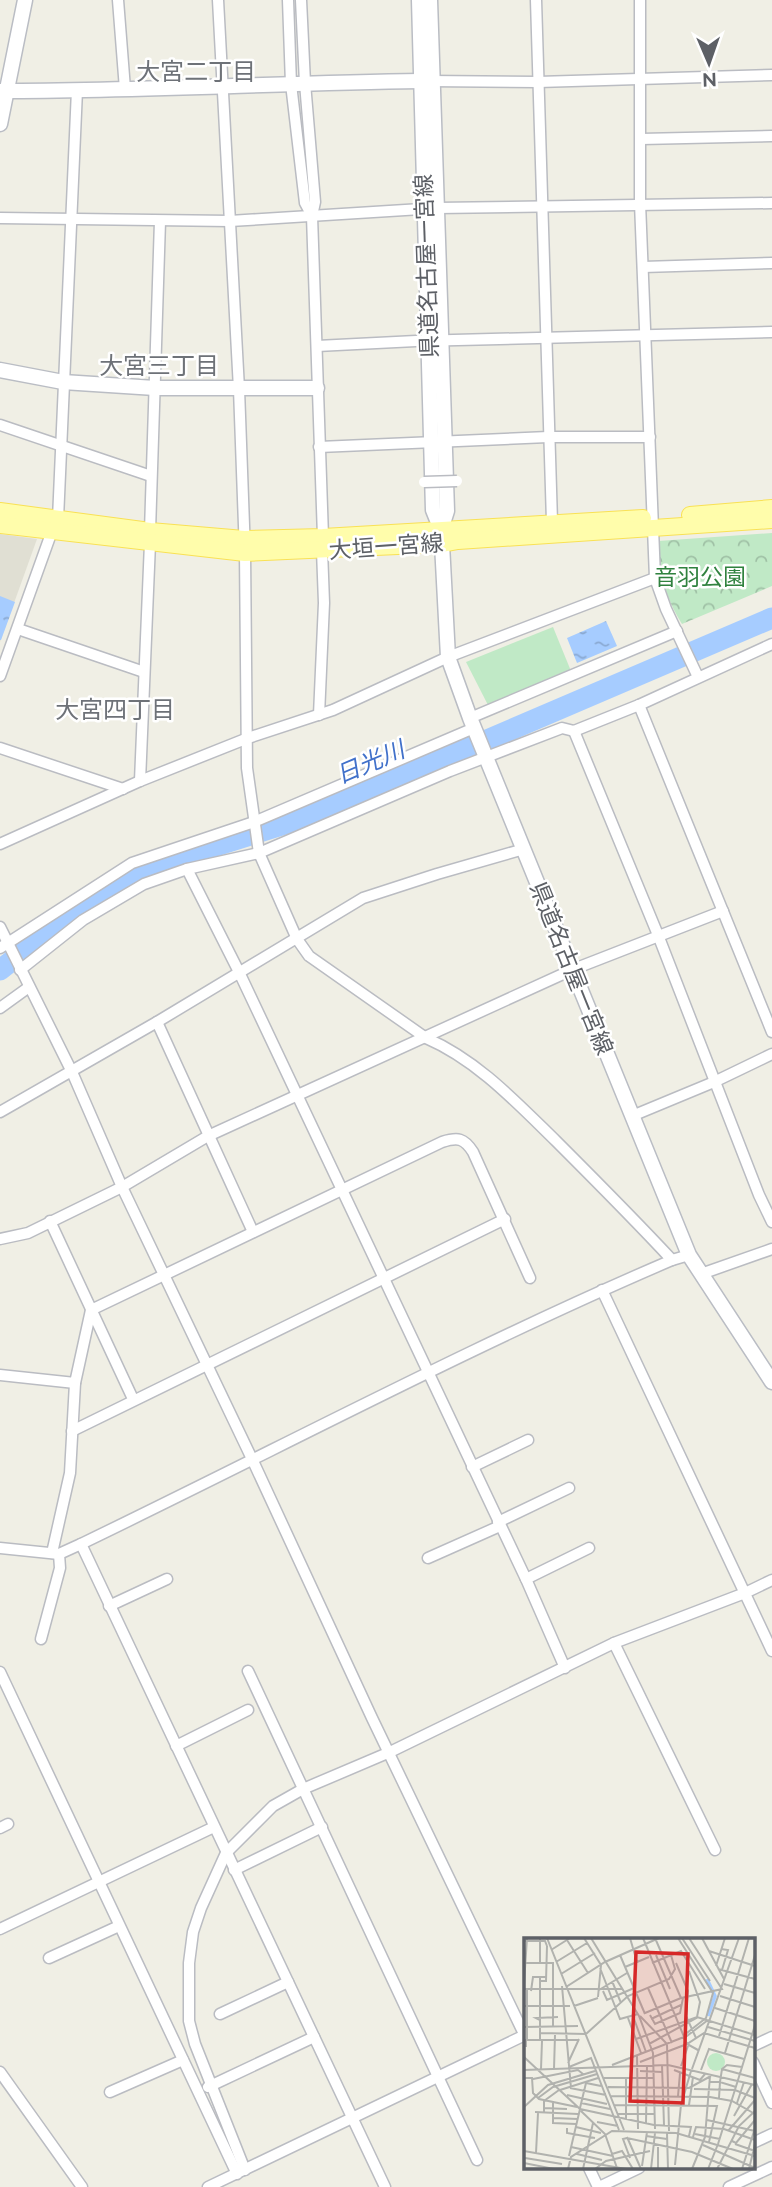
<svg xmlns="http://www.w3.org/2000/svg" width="772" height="2187" viewBox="0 0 772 2187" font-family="Raleway,'Noto Sans JP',sans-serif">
  <defs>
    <pattern id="park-crowns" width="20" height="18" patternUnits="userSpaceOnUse" patternTransform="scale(1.75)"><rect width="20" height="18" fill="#c0e9c6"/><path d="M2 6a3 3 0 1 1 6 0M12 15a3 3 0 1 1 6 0" fill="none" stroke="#9fc0a5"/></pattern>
    <pattern id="water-ripples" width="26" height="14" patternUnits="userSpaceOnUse" patternTransform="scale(1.75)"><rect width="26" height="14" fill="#a6ccff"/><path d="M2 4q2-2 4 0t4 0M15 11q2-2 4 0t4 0" fill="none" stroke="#8aa9d2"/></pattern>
  </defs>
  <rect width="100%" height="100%" fill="#f0efe5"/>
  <!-- education -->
  <polygon fill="#e0dfd3" points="0,534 37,539 0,642"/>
  <!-- park -->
  <path fill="url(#park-crowns)" d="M772,533V586L682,624C664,595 660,574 658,541Z"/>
  <!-- pitch -->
  <polygon fill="#c0e9c6" points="553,627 573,676 490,709 466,662"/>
  <!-- water -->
  <g fill="url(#water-ripples)">
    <polygon points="0,596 15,602 1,640 0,640"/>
    <polygon points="606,621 617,646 577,663 567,638"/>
  </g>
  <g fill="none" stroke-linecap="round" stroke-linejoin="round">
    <!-- river -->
    <polyline stroke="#a6ccff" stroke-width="21" points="0,970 69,916 124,879 171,860 307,817 772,618"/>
    <!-- street casing -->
    <g stroke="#babcc2" stroke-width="13">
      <g id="street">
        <polyline points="118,0 125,89"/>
        <path d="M218,0L239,389L245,553L247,768L259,853L297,939L309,956L426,1038C477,1060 516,1102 556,1141C595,1180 634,1219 672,1260L689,1255"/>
        <polyline points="288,0 291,84 305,203 312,216"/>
        <polyline points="301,0 305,83 315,202 312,216 323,537"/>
        <polyline points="536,0 552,522"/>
        <polyline points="640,0 640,203 655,578 666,609 698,677"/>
        <polyline points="428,81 538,82 772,75"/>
        <polyline points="641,139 772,136"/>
        <polyline points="0,218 230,221 437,208 772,203"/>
        <polyline points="643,267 772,263"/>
        <polyline points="317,346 416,341 772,332"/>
        <polyline points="0,425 151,476"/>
        <polyline points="319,447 548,437 650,437"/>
        <polyline points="58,519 77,90"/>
        <polyline points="150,531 160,221"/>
        <polyline points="18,629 144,672"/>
        <polyline points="0,676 52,531"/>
        <polyline points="639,705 772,1032"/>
        <polyline points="319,715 324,603 322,550"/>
        <polyline points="470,718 677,631"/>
        <polyline points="574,731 658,935 759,1195 772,1222"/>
        <polyline points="0,748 123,789"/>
        <polyline points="140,781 150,543"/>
        <polyline points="0,844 140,781 248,738 333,710 448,657 655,578"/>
        <polyline points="187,869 239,972 526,1579 565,1668"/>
        <polyline points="0,927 72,1072 122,1187 253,1461 372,1718 525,2036"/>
        <polyline points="0,948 132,863 254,822 474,728"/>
        <polyline points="20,970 83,920 144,884 187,869 259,853 450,771 562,728 574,731 639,705 772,644"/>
        <polyline points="0,1008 29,987"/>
        <polyline points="157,1022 253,1232"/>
        <polyline points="0,1112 157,1022 363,898 437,874 524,849"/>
        <polyline points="632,1116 714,1082 772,1054"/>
        <polyline points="50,1221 133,1399"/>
        <polyline points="0,1239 28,1233 122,1187 208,1136 574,969 723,911"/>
        <polyline points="701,1274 772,1249"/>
        <polyline points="602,1290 772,1651"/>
        <polyline points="0,1375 75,1383"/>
        <polyline points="72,1431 505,1219"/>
        <polyline points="472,1467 528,1440"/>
        <polyline points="498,1522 569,1488"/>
        <path d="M81,1544C278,1449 471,1346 672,1260"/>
        <polyline points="0,1548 59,1554 81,1544 385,2187"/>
        <path d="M52,1553L70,1473L75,1383L91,1310L442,1142C458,1137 464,1138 473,1152L530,1278"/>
        <polyline points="428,1558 500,1526"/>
        <polyline points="526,1579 589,1548"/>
        <polyline points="109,1606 167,1579"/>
        <polyline points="41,1639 60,1568 59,1554"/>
        <polyline points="614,1643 715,1850"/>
        <polyline points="248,1671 477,2160"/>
        <polyline points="0,1672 237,2174"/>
        <polyline points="176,1746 248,1710"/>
        <polyline points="0,1828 8,1824"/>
        <polyline points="234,1870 322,1827"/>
        <polyline points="0,1929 214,1827"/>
        <polyline points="49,1958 119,1926"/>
        <polyline points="220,2014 288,1982"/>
        <polyline points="753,2046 772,2037"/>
        <polyline points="753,2062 772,2103"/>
        <polyline points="0,2072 82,2187"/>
        <polyline points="208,2087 314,2037"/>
        <polyline points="110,2092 183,2060"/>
        <polyline points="753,2143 772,2134"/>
        <polyline points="589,2168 598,2187"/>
        <polyline points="245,2170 195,2044 189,2021 189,1963 193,1932 201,1908 226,1853 273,1806 303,1789 390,1752 614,1643 745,1593 772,1580"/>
        <polyline points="208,2187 525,2035"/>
        <polyline points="599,2187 639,2168"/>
        <polyline points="729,2187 772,2167"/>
      </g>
    </g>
    <!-- secondary casing -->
    <g stroke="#babdc4" stroke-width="17">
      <g id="secondary">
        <polyline points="419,0 433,510 441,530"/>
        <polyline points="430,0 447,511 441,530 442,544 448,657 470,718 689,1255 772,1382"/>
        <path d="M0,91C140,91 280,83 420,81"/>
        <polyline points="0,124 25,0"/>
        <polyline points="0,370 63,382 155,388 317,388"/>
      </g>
    </g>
    <!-- primary casing -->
    <g stroke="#f9e155" stroke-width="18">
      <g id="primary">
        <polyline points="0,511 150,531 244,539 323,537 643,518"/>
        <polyline points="690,515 772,508"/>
        <polyline points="0,525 245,553 442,544 458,541 772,520"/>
      </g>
    </g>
    <!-- street -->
    <use href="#street" stroke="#fff" stroke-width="10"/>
    <!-- secondary -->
    <use href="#secondary" stroke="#fff" stroke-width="14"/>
    <!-- primary -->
    <use href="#primary" stroke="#fffdab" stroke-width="16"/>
    <!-- street-bridge casing -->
    <g stroke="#babcc2" stroke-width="13" stroke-linecap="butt">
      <polyline id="street-bridge" points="424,482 457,481"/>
    </g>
    <!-- street-bridge -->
    <use href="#street-bridge" stroke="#fff" stroke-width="10"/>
  </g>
  <g text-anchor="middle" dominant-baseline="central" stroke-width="5" stroke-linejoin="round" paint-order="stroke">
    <!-- street labels -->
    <g font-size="23" fill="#5d6066" stroke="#fff">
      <text transform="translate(426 266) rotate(-92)">県道名古屋一宮線</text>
      <text transform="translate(386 546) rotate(-4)">大垣一宮線</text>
      <text transform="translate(572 968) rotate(68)">県道名古屋一宮線</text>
    </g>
    <!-- park labels -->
    <g font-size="23" fill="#30823f" stroke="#fff">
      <text x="700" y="576">音羽公園</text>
    </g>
    <!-- neighbourhood labels -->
    <g font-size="24" fill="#6e7278" stroke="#fff">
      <text x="196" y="71">大宮二丁目</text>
      <text x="159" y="365">大宮三丁目</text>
      <text x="115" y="709">大宮四丁目</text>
    </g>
    <!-- water labels -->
    <g font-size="24" font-style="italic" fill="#4171ca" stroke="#fff">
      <text transform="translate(370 762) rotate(-23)">日光川</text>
    </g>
  </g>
  <!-- overview -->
  <g transform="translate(524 1938)">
    <rect width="231" height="231" fill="#f0efe5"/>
    <path d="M183 124a9 9 0 1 1 18 0a9 9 0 1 1-18 0Z" fill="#c0e9c6"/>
    <path fill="none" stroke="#a6ccff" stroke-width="3.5" d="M183,41L191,58L184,78"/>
    <path fill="none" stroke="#b1b2ae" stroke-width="2" d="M16,0V25M23,0L100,192M60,0L77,27L74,59M67,0L115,78L129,115L131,191M106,0L113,24M119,0L163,106L174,112M131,0L157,60L198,51L165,0M154,0L189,55L182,80L159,98M158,0L186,43M178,0L200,41M43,2L64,35M0,3H21L23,8M197,11L204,12L198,32M27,12L46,0M185,13L231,28M96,17L121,76M132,17L146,51M32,24L63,5M0,25H29V88M128,25L157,13L181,51M152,25L164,53L162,78L172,100M192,28L201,0M101,29L125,19M76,30L96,81L114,76M194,31L231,41M165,33L176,64L173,79M37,36L71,15M16,39V103M16,43H22L23,8M88,43L97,65M0,46L3,0H9M200,46L231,55M38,48L47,150M42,49L81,24L135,0M124,50L148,105M0,51H99M75,52L103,35M7,53L9,39H22M79,53L83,62L110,50M196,58L231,69M0,68H46M50,68L74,60M191,70L231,83M121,75L157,60M126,77L131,86L156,75L159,60M109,78L122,114M116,78L143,106L145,193M104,80L117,115M127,81L157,67M16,82L12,80L34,79M0,89L54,88M184,89L231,103M16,95L62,96L104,58L145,41L151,31L147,17M195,98L225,0M112,101L173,79L231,97M159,101L184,82M3,102V52M125,106L174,79M2,109V102H54M201,115L231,17M113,117L114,191M0,119L56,171L130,187M116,124L163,106L180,95L231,110M44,125L55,101M88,127L160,99M138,127L140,187M157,128L164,108M45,129L67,120L95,192M17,131L18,103M30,131L31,97M168,131L215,0M198,131L231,140M0,132L144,127L231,147M150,132L176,142L181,136M177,132L185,111L220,121M116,133L138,134M0,140H8L9,155L15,161L53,169M80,140H130M9,141L54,132L59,136M214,142L231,87M186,144H196L198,131L203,127L218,129M84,149L165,150L187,138M46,150L82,157M170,151L211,152L231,160M36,152L74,140M43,157L83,166M86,158L186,159L208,163L231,176M154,158L156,135M14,160L29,149L73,136M195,160L196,144L212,149M29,165V185L52,186M57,165L86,171M213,165L220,144M90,167L193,168L185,204M165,167L169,139M0,169L24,147L71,133M20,170L43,171M56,170L62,145L77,148M57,173L81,196L93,230M11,174L54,176M20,174V163L35,152M94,176H130M210,178L228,146M29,180L54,181M102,181V140M183,182L231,193M73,184L94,188M122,185L123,128M130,187L167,189L165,198M52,189L77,195M43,190V195L71,200M204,193L231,162M143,195L144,231M171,196L196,201M122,198L143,201M103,199L117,231M169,199L172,189L200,191L231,202M208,203L212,205L231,182M194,206L214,142M211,206L231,213M179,207L231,230M47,209L89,218M134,209V231M0,213L102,231M12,215L14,175M53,216L78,222M88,216L98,213L109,231M45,218L56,171M1,220L38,226M106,220L99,201L103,200L168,214L209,231M0,225L30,231M151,227L157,167L167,133M118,228L123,194M44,231L47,219L88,193L152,195L231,218M59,231L69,185M71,231L82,223L126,213M127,231L131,195M168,231L181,199L186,138M184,231L194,206M193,231L215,188L231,173M218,231L231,190M225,231L231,206"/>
    <path fill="#d62828" fill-opacity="0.15" stroke="#d62828" stroke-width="3.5" d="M112,14L164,16L159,165L106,163Z"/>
    <rect width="231" height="231" fill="none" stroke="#5d6066" stroke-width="3.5"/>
  </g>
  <!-- north arrow -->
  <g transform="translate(709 63) rotate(178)" stroke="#ffffff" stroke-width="5" paint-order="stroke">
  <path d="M0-5L12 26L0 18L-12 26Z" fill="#5d6066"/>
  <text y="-10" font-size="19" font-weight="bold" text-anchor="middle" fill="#5d6066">N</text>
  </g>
</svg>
